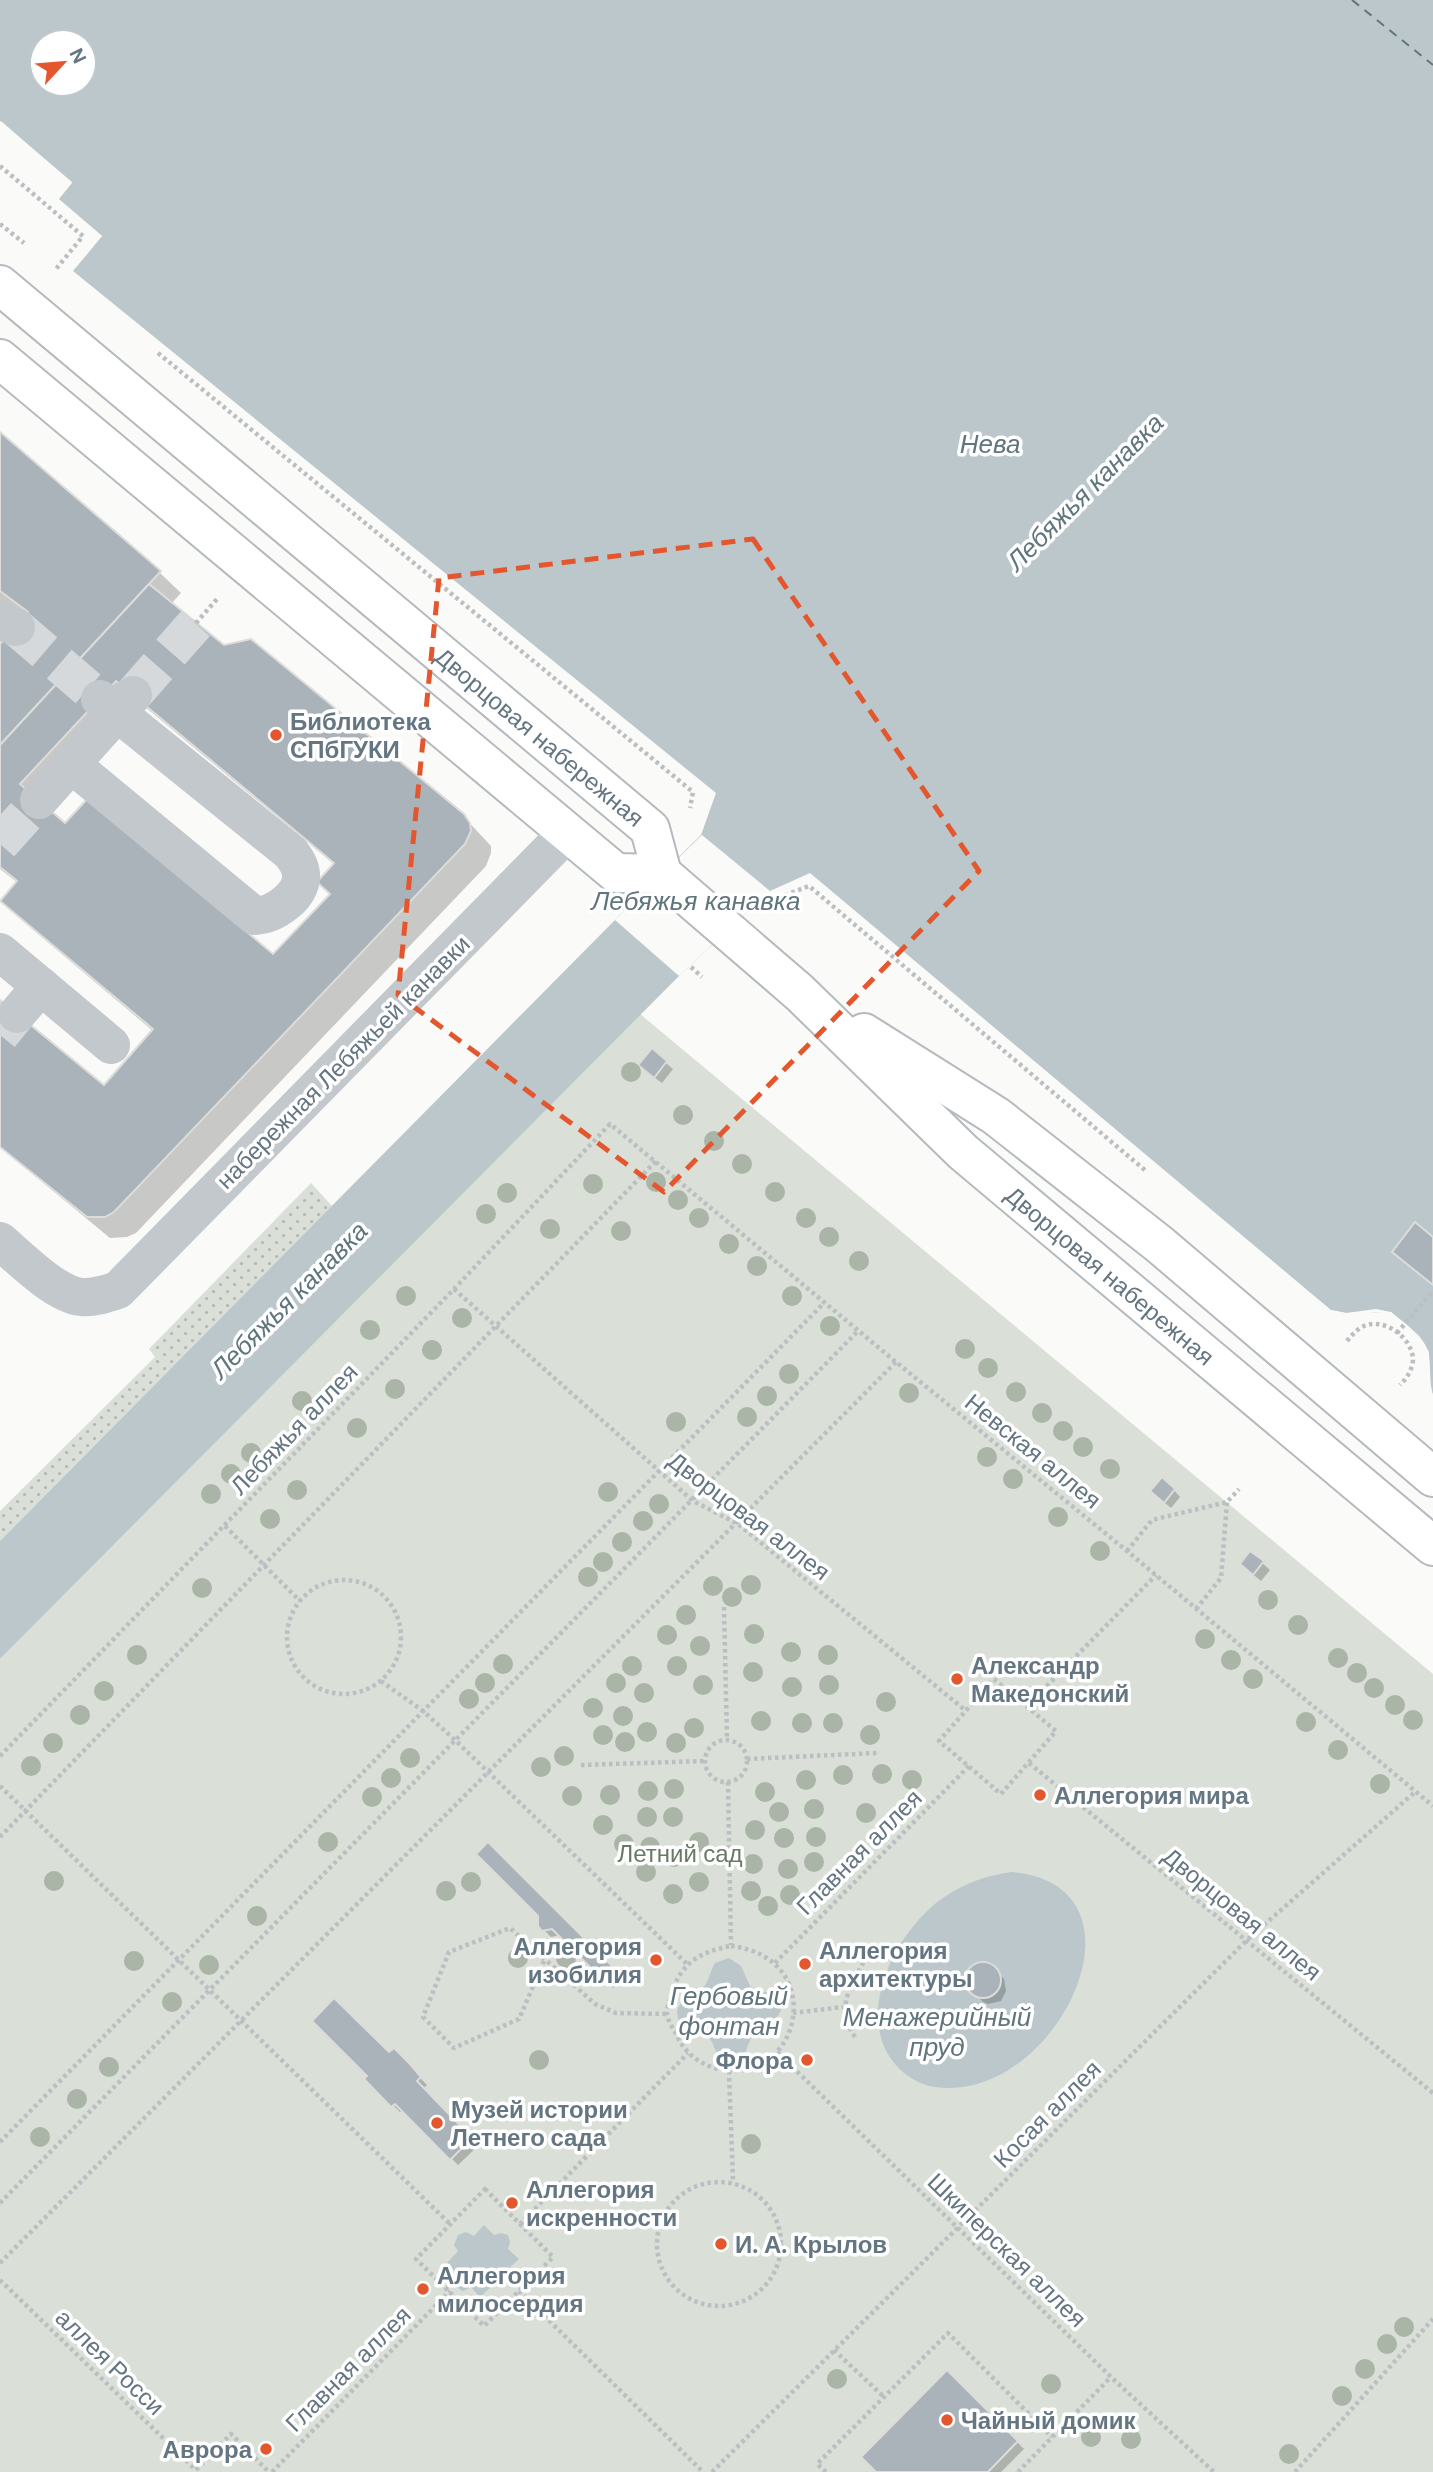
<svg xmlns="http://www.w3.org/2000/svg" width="1433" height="2472" viewBox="0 0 1433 2472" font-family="'DM Sans',sans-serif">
  <defs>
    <pattern id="grass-dots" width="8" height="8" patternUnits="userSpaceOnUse" patternTransform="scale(1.75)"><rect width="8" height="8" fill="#dadfd7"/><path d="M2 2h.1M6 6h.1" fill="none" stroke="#b4b9b4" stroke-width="1.8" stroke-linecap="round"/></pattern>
  </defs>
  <rect width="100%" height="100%" fill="#fafaf8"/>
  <!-- grass -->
  <polygon fill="url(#grass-dots)" points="311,1183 332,1206 0,1541 0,1511 155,1357 149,1349"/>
  <!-- green -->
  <polygon fill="#dadfd7" points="640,1014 1433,1674 1433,2472 0,2472 0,1659"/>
  <!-- water -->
  <g fill="#bbc7cb" fill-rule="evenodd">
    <path d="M0,0H1433V1395C1429,1382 1431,1369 1429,1355C1426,1337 1404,1323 1391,1312L1346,1313L1331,1310L810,873L770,891L679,976L0,1659V1541L615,920L701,835L716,793L73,271L102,236L58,199L72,182L0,121ZM42,42H84V84H42Z"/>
    <path d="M1012,1872C1161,1885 1056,2105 935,2087C920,2085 905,2076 895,2064C860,2023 885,1958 916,1923C941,1893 974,1877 1012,1872ZM985,1962C996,1965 999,1972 1000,1983L994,1994L980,1998L969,1991L965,1979L971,1967Z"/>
    <path d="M729,1958L741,1966L750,1986C764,1993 777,1992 781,2010C775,2025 765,2022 755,2032C748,2040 748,2050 742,2058C714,2074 719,2045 706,2034C693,2025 679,2035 677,2011C681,1999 689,1999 698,1993C709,1985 709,1973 715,1963Z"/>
    <path d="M484,2225L494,2235L501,2233L508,2235L510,2242L508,2249L519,2259L507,2270C511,2278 509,2284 500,2288L492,2286L480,2297L471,2287L463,2291L456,2287L453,2280L456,2272L447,2263L458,2251L454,2245L458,2235L466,2232L474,2236Z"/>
  </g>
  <!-- pier -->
  <g fill="#fafaf8">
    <polygon points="1,121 72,183 59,199 102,236 77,266 74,264 97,237 55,200 56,197 67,183 0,125"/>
    <polygon points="702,835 770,891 679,976 615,920"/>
    <polygon points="1376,1309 1391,1312 1419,1336 1429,1352 1429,1382 1433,1396 1429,1393 1426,1383 1425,1353 1416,1338 1389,1315 1376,1312 1345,1317 1336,1315 1331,1310 1346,1313"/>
  </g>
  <!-- shadow -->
  <g fill="#0003" fill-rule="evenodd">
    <path d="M0,434L159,572L181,593L171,604L224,647L463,816L491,846V853L486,866L136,1233L127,1237L110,1238L0,1147V1002L104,1088L153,1031L24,922L3,901L18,883L0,869V646L29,614L0,622ZM138,701L335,865L332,894L273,956L65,826L42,805Z"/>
    <polygon points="652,1051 673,1069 662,1083 647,1072"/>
    <polygon points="1174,1490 1180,1497 1171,1508 1159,1498"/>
    <polygon points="1251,1553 1270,1570 1261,1581 1249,1571"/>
    <polygon points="488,1844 623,1978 613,1988 560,1935 551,1937 543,1929 540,1915"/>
    <polygon points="978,1965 991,1966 1004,1979 1006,1991 1001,2001 988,2004 983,2002 968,1985 968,1974"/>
    <polygon points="394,2051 427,2085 423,2089 478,2146 458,2165 403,2109 400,2112 366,2079"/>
    <polygon points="947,2373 1024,2449 1001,2472 879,2472"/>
  </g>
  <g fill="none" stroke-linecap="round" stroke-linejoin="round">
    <!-- ferry -->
    <polyline stroke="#60757c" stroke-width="2" stroke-dasharray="9 7" stroke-linecap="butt" points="1352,0 1433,65"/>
  </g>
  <!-- building -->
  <g fill="#aab3b9" stroke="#dcdcda" stroke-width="2" fill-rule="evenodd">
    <polygon points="0,432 161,571 0,745 0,644 28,612 0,591"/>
    <path d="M149,584L224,645L251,639L464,814L470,823L471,831L465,844L114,1212L105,1217H87L0,1147V1000L104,1085L153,1029L0,901L17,881L0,867V745ZM116,681L334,863L317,882L330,894L273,954L88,798L65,823L20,784Z"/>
    <polygon points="652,1048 667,1061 654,1078 638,1065"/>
    <polygon points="1415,1222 1433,1237 1433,1285 1392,1252"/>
    <polygon points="1162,1477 1175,1489 1164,1503 1150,1491"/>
    <polygon points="1250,1551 1264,1561 1253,1575 1240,1564"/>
    <polygon points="488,1842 617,1971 605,1982 552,1929 542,1931 538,1926 538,1916 476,1854"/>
    <circle cx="983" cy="1980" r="18"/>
    <polygon points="334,1998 389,2052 394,2048 409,2063 421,2077 417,2081 472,2138 450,2160 395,2104 391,2107 364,2079 367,2076 312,2021"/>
    <polygon points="947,2370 1018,2441 988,2472 876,2472 861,2457"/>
  </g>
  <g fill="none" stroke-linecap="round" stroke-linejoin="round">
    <!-- minor-tunnel -->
    <g stroke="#d5d9db" stroke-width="38" stroke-dasharray="38 19" stroke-linecap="butt">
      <polyline points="16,627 100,699"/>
      <polyline points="133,695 196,623"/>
      <polyline points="0,844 39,800"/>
      <polyline points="0,1035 17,1014"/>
    </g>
    <!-- major casing -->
    <g stroke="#b5babe" stroke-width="42">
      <g id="major">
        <path id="s1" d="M0,285L650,829L662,874"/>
        <polyline points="0,359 616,873 662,874"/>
        <path id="s2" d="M662,874L800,993L963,1152L1433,1546"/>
        <polyline points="864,1033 996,1116 1159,1244 1433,1477"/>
      </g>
    </g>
    <!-- path -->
    <g stroke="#bbbfc2" stroke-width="4.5" stroke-dasharray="3.5 3.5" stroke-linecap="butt">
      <polyline points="0,166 83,236 56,269"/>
      <polyline points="0,224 24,243"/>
      <polyline points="158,353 693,792 690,808"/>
      <polyline points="196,623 217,599"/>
      <polyline points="765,899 772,900 809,886 1146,1171"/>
      <polyline points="691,967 702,977"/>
      <polyline points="454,1289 693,1501 738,1524 965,1710"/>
      <polyline points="1397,1333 1433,1291"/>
      <path d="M1347,1341C1352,1335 1357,1329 1364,1326C1384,1317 1413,1338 1413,1360C1412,1370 1407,1378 1400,1385"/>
      <polyline points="225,1526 300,1601"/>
      <polyline points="1127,1551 1152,1520 1227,1502 1239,1489"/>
      <circle cx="344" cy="1637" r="57"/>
      <polyline points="724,1607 727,1740"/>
      <polyline points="1196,1609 1221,1578 1227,1502"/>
      <polygon points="994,1679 1056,1731 1001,1794 939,1741"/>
      <polyline points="381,1681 423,1711 456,1741 687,1964"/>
      <polyline points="1027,1706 1156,1575"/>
      <circle cx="726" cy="1761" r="21"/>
      <polyline points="0,1756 454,1289 610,1124 896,1362 1127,1551 1433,1806"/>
      <polyline points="747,1759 877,1753"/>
      <polyline points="1029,1763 1433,2093"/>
      <polyline points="581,1765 705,1761"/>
      <polyline points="728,1782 731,1945"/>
      <polyline points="0,1786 450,2224"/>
      <polyline points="0,1837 656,1161"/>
      <path d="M731,1946C831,1958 800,2088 718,2069C698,2064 683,2051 675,2032C672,2027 667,2019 667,2013C667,2008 669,2001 671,1997C678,1965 700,1951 731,1946Z"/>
      <polyline points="544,1961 519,2019 454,2048 423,2017 449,1952 510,1928 595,2004 616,2013 666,2014"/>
      <polyline points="775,1963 969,1766"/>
      <polyline points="793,2013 843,2007"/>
      <path d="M855,2037C835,2006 850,1989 864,1961"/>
      <polyline points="777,2052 1111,2377 1214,2472"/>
      <polyline points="729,2071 733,2182"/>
      <polyline points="0,2142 824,1303"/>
      <circle cx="719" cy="2244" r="62"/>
      <polygon points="485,2189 553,2257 484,2326 416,2259"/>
      <polyline points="0,2203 858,1331"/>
      <polyline points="520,2224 688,2053"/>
      <polyline points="0,2263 896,1362"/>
      <polyline points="0,2280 196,2470"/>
      <polyline points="519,2291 703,2472"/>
      <polyline points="834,2350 884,2397"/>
      <polyline points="196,2470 231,2434 269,2472"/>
      <polyline points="272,2472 450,2291"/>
      <polyline points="712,2472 1247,1940 1415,1792"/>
      <polyline points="826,2472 817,2464 948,2333 1052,2437"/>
      <polyline points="1018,2472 1111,2377"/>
      <polyline points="1295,2472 1433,2319"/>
    </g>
    <!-- minor -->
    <g stroke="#c3c8cc" stroke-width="38">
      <polyline points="0,621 16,627"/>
      <path d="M71,764L255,916C274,915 303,896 301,874C300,865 296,860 291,853L100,699"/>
      <polyline points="39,800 133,695"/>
      <polyline points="0,952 111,1045"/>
      <polyline points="17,1014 41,986"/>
      <path d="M0,1241C20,1258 55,1294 81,1297C94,1298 106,1294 118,1290L567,833"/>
    </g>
    <!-- major -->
    <use href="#major" stroke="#fff" stroke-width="38"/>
  </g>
  <!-- trees -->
  <g fill="#aab4a7">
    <circle cx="631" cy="1072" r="10"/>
    <circle cx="683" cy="1115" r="10"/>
    <circle cx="714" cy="1141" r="10"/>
    <circle cx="742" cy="1164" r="10"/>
    <circle cx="656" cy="1182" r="10"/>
    <circle cx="593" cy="1184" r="10"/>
    <circle cx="775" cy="1192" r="10"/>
    <circle cx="507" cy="1193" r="10"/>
    <circle cx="678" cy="1200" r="10"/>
    <circle cx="486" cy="1214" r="10"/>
    <circle cx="699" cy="1218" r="10"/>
    <circle cx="806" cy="1218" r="10"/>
    <circle cx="550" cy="1229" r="10"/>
    <circle cx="621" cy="1231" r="10"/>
    <circle cx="829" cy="1237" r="10"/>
    <circle cx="729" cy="1244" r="10"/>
    <circle cx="859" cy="1261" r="10"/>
    <circle cx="757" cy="1266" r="10"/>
    <circle cx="406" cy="1296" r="10"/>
    <circle cx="792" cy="1296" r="10"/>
    <circle cx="462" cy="1318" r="10"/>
    <circle cx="830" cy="1326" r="10"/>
    <circle cx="370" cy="1330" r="10"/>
    <circle cx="965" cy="1349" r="10"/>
    <circle cx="432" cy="1350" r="10"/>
    <circle cx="988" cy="1368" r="10"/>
    <circle cx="789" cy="1374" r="10"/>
    <circle cx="395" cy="1389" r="10"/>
    <circle cx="1016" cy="1392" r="10"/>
    <circle cx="909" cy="1393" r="10"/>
    <circle cx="767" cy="1396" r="10"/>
    <circle cx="302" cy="1401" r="10"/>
    <circle cx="1042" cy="1413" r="10"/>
    <circle cx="747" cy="1417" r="10"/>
    <circle cx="676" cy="1422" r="10"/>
    <circle cx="357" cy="1428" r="10"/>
    <circle cx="1063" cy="1431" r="10"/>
    <circle cx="1083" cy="1447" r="10"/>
    <circle cx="251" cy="1453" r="10"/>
    <circle cx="987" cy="1457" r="10"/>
    <circle cx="1110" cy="1469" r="10"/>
    <circle cx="231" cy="1474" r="10"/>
    <circle cx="1013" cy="1479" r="10"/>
    <circle cx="297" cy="1490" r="10"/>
    <circle cx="608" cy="1492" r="10"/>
    <circle cx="211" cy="1494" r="10"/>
    <circle cx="659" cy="1504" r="10"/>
    <circle cx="1058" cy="1517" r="10"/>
    <circle cx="270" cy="1519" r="10"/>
    <circle cx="643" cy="1521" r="10"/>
    <circle cx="622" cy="1542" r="10"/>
    <circle cx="1100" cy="1551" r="10"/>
    <circle cx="603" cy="1562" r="10"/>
    <circle cx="588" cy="1577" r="10"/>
    <circle cx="751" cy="1585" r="10"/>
    <circle cx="713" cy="1586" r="10"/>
    <circle cx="202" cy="1588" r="10"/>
    <circle cx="732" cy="1597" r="10"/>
    <circle cx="1268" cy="1600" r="10"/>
    <circle cx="686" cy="1615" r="10"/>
    <circle cx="1298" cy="1625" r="10"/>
    <circle cx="754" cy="1634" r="10"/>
    <circle cx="667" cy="1635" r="10"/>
    <circle cx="1205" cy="1639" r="10"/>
    <circle cx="700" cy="1646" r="10"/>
    <circle cx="791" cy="1652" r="10"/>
    <circle cx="137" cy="1655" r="10"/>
    <circle cx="828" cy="1655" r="10"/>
    <circle cx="1338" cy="1658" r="10"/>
    <circle cx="1231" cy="1660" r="10"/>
    <circle cx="503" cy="1664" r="10"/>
    <circle cx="632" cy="1666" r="10"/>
    <circle cx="677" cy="1666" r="10"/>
    <circle cx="753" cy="1672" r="10"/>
    <circle cx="1357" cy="1673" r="10"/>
    <circle cx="1253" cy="1679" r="10"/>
    <circle cx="485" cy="1683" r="10"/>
    <circle cx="616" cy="1683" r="10"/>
    <circle cx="703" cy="1685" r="10"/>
    <circle cx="829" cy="1685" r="10"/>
    <circle cx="792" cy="1687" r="10"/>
    <circle cx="1374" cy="1688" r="10"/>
    <circle cx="104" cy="1691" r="10"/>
    <circle cx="644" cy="1693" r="10"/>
    <circle cx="469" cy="1699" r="10"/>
    <circle cx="886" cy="1702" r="10"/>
    <circle cx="1395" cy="1705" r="10"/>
    <circle cx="593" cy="1708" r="10"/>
    <circle cx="80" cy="1715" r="10"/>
    <circle cx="623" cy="1716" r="10"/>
    <circle cx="1413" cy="1720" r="10"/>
    <circle cx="761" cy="1721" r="10"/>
    <circle cx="1306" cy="1722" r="10"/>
    <circle cx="802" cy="1723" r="10"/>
    <circle cx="833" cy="1723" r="10"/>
    <circle cx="694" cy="1728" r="10"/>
    <circle cx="647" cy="1732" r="10"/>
    <circle cx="603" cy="1735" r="10"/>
    <circle cx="870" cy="1735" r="10"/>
    <circle cx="625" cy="1742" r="10"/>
    <circle cx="53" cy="1743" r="10"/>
    <circle cx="676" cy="1743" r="10"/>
    <circle cx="1338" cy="1750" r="10"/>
    <circle cx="564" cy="1756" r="10"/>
    <circle cx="410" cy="1758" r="10"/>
    <circle cx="31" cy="1766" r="10"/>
    <circle cx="541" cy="1767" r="10"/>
    <circle cx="882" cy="1774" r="10"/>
    <circle cx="843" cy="1775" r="10"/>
    <circle cx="391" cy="1778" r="10"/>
    <circle cx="806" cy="1780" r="10"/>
    <circle cx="912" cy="1780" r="10"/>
    <circle cx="1380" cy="1784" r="10"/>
    <circle cx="674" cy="1789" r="10"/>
    <circle cx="648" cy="1791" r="10"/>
    <circle cx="765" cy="1792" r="10"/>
    <circle cx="610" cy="1795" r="10"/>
    <circle cx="572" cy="1796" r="10"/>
    <circle cx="372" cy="1797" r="10"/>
    <circle cx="814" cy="1809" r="10"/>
    <circle cx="779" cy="1812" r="10"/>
    <circle cx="866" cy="1813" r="10"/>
    <circle cx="647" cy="1817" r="10"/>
    <circle cx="673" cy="1817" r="10"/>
    <circle cx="603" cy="1825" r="10"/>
    <circle cx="755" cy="1830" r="10"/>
    <circle cx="816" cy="1837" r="10"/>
    <circle cx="784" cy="1838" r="10"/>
    <circle cx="328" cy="1842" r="10"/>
    <circle cx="699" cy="1842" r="10"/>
    <circle cx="624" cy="1844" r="10"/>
    <circle cx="650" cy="1847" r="10"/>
    <circle cx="674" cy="1857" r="10"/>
    <circle cx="814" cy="1862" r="10"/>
    <circle cx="753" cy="1864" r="10"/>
    <circle cx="788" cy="1869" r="10"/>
    <circle cx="646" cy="1872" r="10"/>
    <circle cx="54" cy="1881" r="10"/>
    <circle cx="471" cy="1882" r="10"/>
    <circle cx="699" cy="1882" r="10"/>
    <circle cx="446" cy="1891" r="10"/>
    <circle cx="751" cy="1891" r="10"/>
    <circle cx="673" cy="1894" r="10"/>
    <circle cx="790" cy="1895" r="10"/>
    <circle cx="768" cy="1906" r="10"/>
    <circle cx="257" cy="1916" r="10"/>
    <circle cx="518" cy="1958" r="10"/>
    <circle cx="566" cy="1958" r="10"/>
    <circle cx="134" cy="1961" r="10"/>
    <circle cx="209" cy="1965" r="10"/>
    <circle cx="172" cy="2002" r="10"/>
    <circle cx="539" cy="2060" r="10"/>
    <circle cx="109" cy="2067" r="10"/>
    <circle cx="77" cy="2099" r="10"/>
    <circle cx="40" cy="2137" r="10"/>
    <circle cx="751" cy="2144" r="10"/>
    <circle cx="1404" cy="2327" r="10"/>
    <circle cx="1387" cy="2344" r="10"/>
    <circle cx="1365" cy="2369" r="10"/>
    <circle cx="837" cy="2379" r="10"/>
    <circle cx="1051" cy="2384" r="10"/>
    <circle cx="1342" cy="2396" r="10"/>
    <circle cx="1091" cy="2437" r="10"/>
    <circle cx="1131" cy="2439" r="10"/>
    <circle cx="1289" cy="2454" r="10"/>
  </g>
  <!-- marked area -->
  <path fill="none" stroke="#e4572e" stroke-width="5" stroke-dasharray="14 9" stroke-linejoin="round" d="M753,539L979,871L664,1192L398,995L439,578Z"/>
  <!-- markers -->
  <g fill="#e4572e" stroke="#fff" stroke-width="2.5">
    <circle cx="276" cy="735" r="7"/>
    <circle cx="957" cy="1679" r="7"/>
    <circle cx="1040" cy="1795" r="7"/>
    <circle cx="656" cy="1960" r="7"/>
    <circle cx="805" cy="1964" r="7"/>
    <circle cx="807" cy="2060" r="7"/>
    <circle cx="437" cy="2123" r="7"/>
    <circle cx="512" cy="2203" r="7"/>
    <circle cx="721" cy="2244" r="7"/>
    <circle cx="423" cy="2289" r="7"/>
    <circle cx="947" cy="2420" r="7"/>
    <circle cx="266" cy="2449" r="7"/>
  </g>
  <g text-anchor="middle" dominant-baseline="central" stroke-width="7" stroke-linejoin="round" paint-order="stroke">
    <!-- poi labels -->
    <g font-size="24" font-weight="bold" fill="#657683" stroke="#fff" text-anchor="start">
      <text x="290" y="721">Библиотека<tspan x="290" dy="28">СПбГУКИ</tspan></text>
      <text x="971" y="1665">Александр<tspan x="971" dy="28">Македонский</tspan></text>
      <text x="1054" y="1795">Аллегория мира</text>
      <text x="642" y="1946" text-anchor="end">Аллегория<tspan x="642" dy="28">изобилия</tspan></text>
      <text x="819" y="1950">Аллегория<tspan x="819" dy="28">архитектуры</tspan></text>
      <text x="793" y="2060" text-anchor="end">Флора</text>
      <text x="451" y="2109">Музей истории<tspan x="451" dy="28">Летнего сада</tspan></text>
      <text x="526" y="2189">Аллегория<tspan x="526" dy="28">искренности</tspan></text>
      <text x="735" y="2244">И. А. Крылов</text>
      <text x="437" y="2275">Аллегория<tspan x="437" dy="28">милосердия</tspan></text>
      <text x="961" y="2420">Чайный домик</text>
      <text x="252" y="2449" text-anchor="end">Аврора</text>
    </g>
    <!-- street labels -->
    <g font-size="24" fill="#657683" stroke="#fff">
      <text stroke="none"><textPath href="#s1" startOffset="704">Дворцовая набережная</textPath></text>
      <text transform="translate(343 1062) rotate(-45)">набережная Лебяжьей канавки</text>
      <text stroke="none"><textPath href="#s2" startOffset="602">Дворцовая набережная</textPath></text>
      <text transform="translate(294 1429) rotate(-46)">Лебяжья аллея</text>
      <text transform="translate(1033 1451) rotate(39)">Невская аллея</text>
      <text transform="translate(749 1516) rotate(37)">Дворцовая аллея</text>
      <text transform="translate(859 1852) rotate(-45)">Главная аллея</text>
      <text transform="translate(1242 1914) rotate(39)">Дворцовая аллея</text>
      <text transform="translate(1047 2114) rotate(-45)">Косая аллея</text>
      <text transform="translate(1007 2250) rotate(44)">Шкиперская аллея</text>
      <text transform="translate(110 2362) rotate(44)">аллея Росси</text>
      <text transform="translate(348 2369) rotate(-45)">Главная аллея</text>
    </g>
    <!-- park labels -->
    <g font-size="24" fill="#687a64" stroke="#fff">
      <text x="680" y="1853">Летний сад</text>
    </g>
    <!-- water labels -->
    <g font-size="26" font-style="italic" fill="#60757c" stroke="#fff">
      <text x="990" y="444">Нева</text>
      <text transform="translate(1085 492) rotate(-45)">Лебяжья канавка</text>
      <text x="696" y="901">Лебяжья канавка</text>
      <text transform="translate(289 1300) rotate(-45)">Лебяжья канавка</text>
      <text x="729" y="1996">Гербовый<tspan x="729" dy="30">фонтан</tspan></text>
      <text x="937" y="2017">Менажерийный<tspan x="937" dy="30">пруд</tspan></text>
    </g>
  </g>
  <!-- north arrow -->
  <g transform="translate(63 63) rotate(64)"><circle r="33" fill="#ffffff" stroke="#c1c8cd" stroke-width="2"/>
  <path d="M0-5L12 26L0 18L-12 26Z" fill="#e4572e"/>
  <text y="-10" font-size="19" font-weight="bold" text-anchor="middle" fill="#657683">N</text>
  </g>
</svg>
